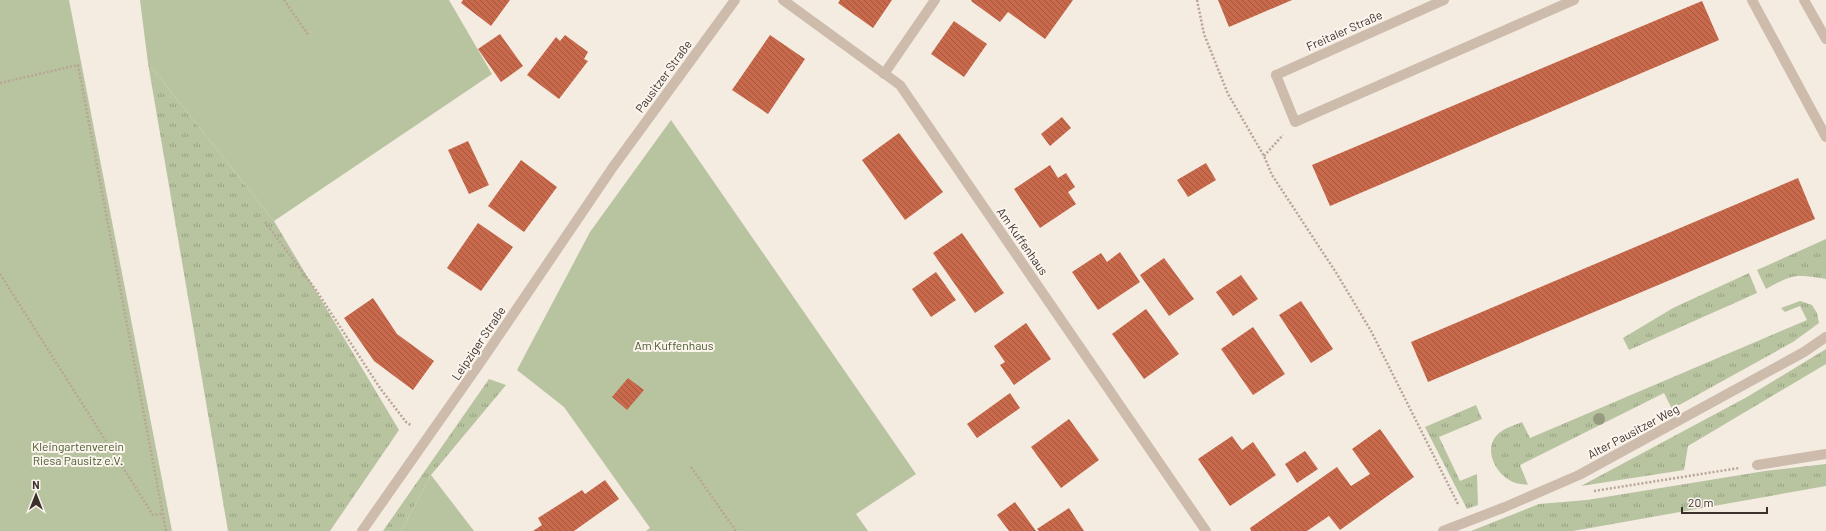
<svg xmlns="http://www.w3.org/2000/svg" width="1826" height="531" viewBox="0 0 1826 531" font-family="Barlow,sans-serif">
  <defs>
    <pattern id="grass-tufts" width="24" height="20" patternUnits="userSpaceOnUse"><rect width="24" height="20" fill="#b8c4a0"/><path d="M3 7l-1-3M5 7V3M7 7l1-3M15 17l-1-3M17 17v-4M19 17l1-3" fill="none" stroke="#97a083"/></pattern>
    <pattern id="building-back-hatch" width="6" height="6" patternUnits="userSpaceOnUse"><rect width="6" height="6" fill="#c8694b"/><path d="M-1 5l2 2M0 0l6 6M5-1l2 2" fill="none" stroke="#a4573f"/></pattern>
  </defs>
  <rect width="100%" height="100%" fill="#f4ebe1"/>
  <!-- grass -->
  <g fill="url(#grass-tufts)">
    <polygon points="148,63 274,221 399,430 330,531 228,531"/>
    <path d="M1826,239V279C1795,274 1793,274 1766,289L1757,270Z"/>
    <polygon points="1749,273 1757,293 1629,350 1623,338 1673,308"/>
    <path d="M1800,301L1812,305L1817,313L1819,323L1793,342L1672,409L1664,393L1520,465L1528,485C1524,484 1517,484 1513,482C1495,474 1482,448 1499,433C1505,428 1515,425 1522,422L1530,438L1807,320L1800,306L1785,312L1781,308Z"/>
    <polygon points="1826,349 1826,364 1688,446 1684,470 1581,486 1747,397"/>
    <polygon points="489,379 506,385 431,475 401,531 383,531"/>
    <polygon points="1476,405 1482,419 1439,437 1460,481 1477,474 1478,505 1467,509 1425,427"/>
    <polygon points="1826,464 1826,486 1573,531 1471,531 1539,504 1587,500 1765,471"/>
  </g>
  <!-- garden -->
  <g fill="#b8c4a0">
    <polygon points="0,0 69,0 172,531 0,531"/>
    <polygon points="140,0 449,0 492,74 274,221 148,63"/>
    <polygon points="671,120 916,474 856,514 868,531 646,531 650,528 564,407 517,370 590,232"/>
    <polygon points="431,475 474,531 401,531"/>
  </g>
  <!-- building -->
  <g fill="url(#building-back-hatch)">
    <polygon points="463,0 510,0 491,26 461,3"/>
    <polygon points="840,0 892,0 873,28 838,3"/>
    <polygon points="972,0 1073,0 1045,39 1008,12 1000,22 971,1"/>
    <polygon points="1218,0 1292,0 1229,27"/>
    <polygon points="1702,1 1719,40 1330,206 1312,165"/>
    <polygon points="954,21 987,44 964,77 931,54"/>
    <polygon points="500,34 523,66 501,82 478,49"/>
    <polygon points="565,35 588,52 584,59 588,61 559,99 527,75 556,37 560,41"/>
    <polygon points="770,35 805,59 768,114 732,90"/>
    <polygon points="1062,117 1071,128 1050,146 1041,134"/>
    <polygon points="899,133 943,192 905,220 862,160"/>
    <polygon points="468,141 489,185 469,194 448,150"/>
    <polygon points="521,160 557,187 524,232 488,206"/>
    <polygon points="1206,163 1216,180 1188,197 1177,180"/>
    <polygon points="1050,165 1058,178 1066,173 1075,187 1068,192 1076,204 1040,228 1014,189"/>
    <polygon points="1798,178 1815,219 1428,382 1411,342"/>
    <polygon points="478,223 513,247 481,291 447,268"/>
    <polygon points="962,233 1004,293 975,313 933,253"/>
    <polygon points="1120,252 1140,282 1098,310 1072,272 1101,253 1107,262"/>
    <polygon points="1164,258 1194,299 1169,316 1140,275"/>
    <polygon points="936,272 956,300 931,317 912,289"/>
    <polygon points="1241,275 1258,299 1233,316 1216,292"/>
    <polygon points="373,298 397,334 434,361 413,390 374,361 344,318"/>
    <polygon points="1301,301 1333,349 1311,363 1279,315"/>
    <polygon points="1146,309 1179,354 1144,379 1112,334"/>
    <polygon points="1026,323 1051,359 1014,385 1000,365 1005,362 994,346"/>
    <polygon points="1253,327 1285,374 1253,395 1221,349"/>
    <polygon points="628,378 644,390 627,410 612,397"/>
    <polygon points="1010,393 1020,408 977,438 967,424"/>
    <polygon points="1069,419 1099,460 1061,488 1031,447"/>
    <polygon points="1380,429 1414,477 1340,530 1329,516 1307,531 1251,531 1250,528 1337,467 1351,486 1370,474 1352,449"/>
    <polygon points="1232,436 1242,450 1253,442 1276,475 1230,506 1198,459"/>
    <polygon points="1305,451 1318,469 1297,483 1285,464"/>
    <polygon points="605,480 619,499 574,531 533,531 542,525 538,518 582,490 585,494"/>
    <polygon points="1015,502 1036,531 1009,531 997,515"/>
    <polygon points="1069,508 1084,531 1039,531 1037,529"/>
  </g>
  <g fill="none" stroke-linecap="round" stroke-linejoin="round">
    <!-- path -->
    <g stroke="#b9a596" stroke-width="2.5" stroke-dasharray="2 2" stroke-linecap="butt">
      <polyline points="284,0 309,36"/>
      <polyline points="1197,0 1204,34 1228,94 1264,156 1272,175 1337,274 1371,331 1458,504"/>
      <polyline points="0,83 78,65 166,531"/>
      <polyline points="1264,156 1283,135"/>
      <polyline points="265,222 316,290 380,388 406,422 412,426"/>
      <polyline points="0,274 153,515 163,514"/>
      <polyline points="691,467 736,531"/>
      <polyline points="1594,491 1739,468"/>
    </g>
    <!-- service -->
    <g stroke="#cdbbac" stroke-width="10">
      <polyline points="1752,0 1826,137"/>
      <polyline points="884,74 935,0"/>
      <polyline points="1276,75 1295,122 1574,0"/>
      <polyline points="1757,465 1826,454"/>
    </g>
    <!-- minor -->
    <g stroke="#cdbbac" stroke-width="10">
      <polyline points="783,0 900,85 1206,531"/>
      <polyline points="1804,0 1826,39"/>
      <polyline points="1276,75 1444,0"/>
      <polyline points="1443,531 1505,507 1579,475 1804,352 1826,337"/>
    </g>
    <!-- tertiary -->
    <polyline stroke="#cdbbac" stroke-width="10" points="362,531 480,363 613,167 735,0"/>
  </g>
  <!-- trees -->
  <circle fill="#969b7f" cx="1599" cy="419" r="6"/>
  <g text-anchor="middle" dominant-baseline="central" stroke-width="4" stroke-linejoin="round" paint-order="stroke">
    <!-- street labels -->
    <g font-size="12" fill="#3b302b" stroke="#fbf5ee">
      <text transform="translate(1344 30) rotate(-24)">Freitaler Straße</text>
      <text transform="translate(663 76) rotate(-54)">Pausitzer Straße</text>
      <text transform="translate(1023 241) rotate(55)">Am Kuffenhaus</text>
      <text transform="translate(478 343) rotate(-56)">Leipziger Straße</text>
      <text transform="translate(1633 431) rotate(-28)">Alter Pausitzer Weg</text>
    </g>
    <!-- park labels -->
    <g font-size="12" fill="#4a5a2e" stroke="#fbf5ee">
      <text x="674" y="345">Am Kuffenhaus</text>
      <text x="78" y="446">Kleingartenverein<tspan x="78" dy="14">Riesa Pausitz e.V.</tspan></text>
    </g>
  </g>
  <!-- north arrow -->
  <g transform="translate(36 495)" stroke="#fbf5ee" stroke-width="3" paint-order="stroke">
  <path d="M0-3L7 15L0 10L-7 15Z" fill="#3b302b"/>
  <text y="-6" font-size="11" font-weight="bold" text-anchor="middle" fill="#3b302b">N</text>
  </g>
  <!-- scale -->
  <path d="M1682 507v6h85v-6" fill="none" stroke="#3b302b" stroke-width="2"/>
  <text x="1688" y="507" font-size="12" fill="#3b302b" stroke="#fbf5ee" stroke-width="3" paint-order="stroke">20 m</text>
</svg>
